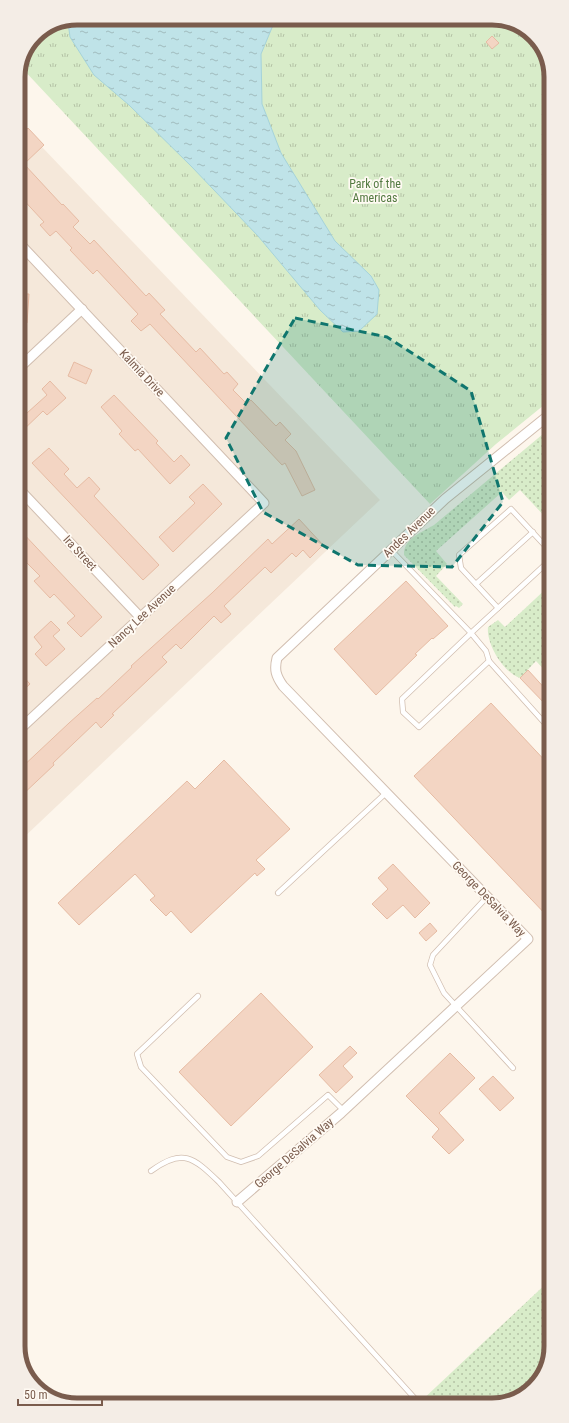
<svg xmlns="http://www.w3.org/2000/svg" width="569" height="1423" viewBox="0 0 569 1423" font-family="'Roboto Condensed',sans-serif">
  <defs>
    <pattern id="grass-dots" width="8" height="8" patternUnits="userSpaceOnUse"><rect width="8" height="8" fill="#d8ecc9"/><path d="M2 2h.1M6 6h.1" fill="none" stroke="#b4c2a5" stroke-width="1.8" stroke-linecap="round"/></pattern>
    <pattern id="park-tufts" width="24" height="20" patternUnits="userSpaceOnUse"><rect width="24" height="20" fill="#d8ecc9"/><path d="M3 7l-1-3M5 7V3M7 7l1-3M15 17l-1-3M17 17v-4M19 17l1-3" fill="none" stroke="#b4c2a5"/></pattern>
    <pattern id="water-ripples" width="26" height="14" patternUnits="userSpaceOnUse"><rect width="26" height="14" fill="#bfe3e8"/><path d="M2 4q2-2 4 0t4 0M15 11q2-2 4 0t4 0" fill="none" stroke="#a0bbbe"/></pattern>
  </defs>
  <rect width="100%" height="100%" fill="#fdf6ec"/>
  <!-- residential -->
  <polygon fill="#f5e8da" points="18,122 380,500 20,841"/>
  <!-- grass -->
  <g fill="url(#grass-dots)">
    <path d="M549,429V521L520,490L509,500L502,492L436,551L447,564L436,576L463,604L459,608L456,606L455,607L404,555C403,539 422,532 434,525Z"/>
    <path d="M549,586V675L536,661L520,678C504,673 486,644 488,627L498,620L505,627Z"/>
    <polygon points="551,1279 551,1346 539,1382 511,1402 419,1403"/>
  </g>
  <!-- park -->
  <polygon fill="url(#park-tufts)" points="77,18 496,18 528,30 548,58 549,401 496,444 430,504 21,67 35,35"/>
  <!-- water -->
  <polygon fill="url(#water-ripples)" stroke="#a5d3da" points="77,18 276,18 261,54 262,104 281,153 335,241 371,276 379,290 377,314 359,331 343,332 320,310 258,236 191,166 129,105 94,75 70,37 68,22"/>
  <!-- building -->
  <g fill="#f3d5c3" stroke="#e6bba3">
    <polygon points="492,36 499,43 492,49 486,42"/>
    <polygon points="28,128 44,145 24,164 62,205 63,204 79,221 73,227 90,244 94,240 146,296 149,293 165,310 160,314 196,352 200,348 224,374 227,372 238,384 233,390 247,404 251,400 276,426 280,422 291,434 285,440 296,451 315,490 302,496 285,463 282,465 150,324 141,331 131,321 138,314 97,270 93,274 70,250 72,248 56,231 50,236 40,225 44,222 18,194 18,138"/>
    <polygon points="19,294 29,294 27,323 19,322"/>
    <polygon points="74,362 92,370 86,384 68,376"/>
    <polygon points="50,381 66,398 47,415 43,411 19,434 19,405 27,413 47,395 42,389"/>
    <polygon points="114,395 158,441 156,443 174,462 181,455 190,465 170,484 138,449 135,451 119,434 122,431 101,407"/>
    <polygon points="49,448 69,469 64,474 77,488 89,477 100,489 94,496 159,565 143,580 32,463"/>
    <polygon points="203,484 222,504 173,552 159,537 195,503 189,497"/>
    <polygon points="299,519 323,545 310,558 303,550 296,557 292,553 271,573 265,567 224,606 231,614 221,623 214,616 181,649 176,644 162,657 167,662 112,714 114,715 101,728 96,722 53,763 54,765 20,797 20,769 69,723 97,698 98,699 132,667 131,666 212,593 268,539 272,544"/>
    <polygon points="19,529 102,617 81,637 67,623 75,616 54,594 50,598 34,581 40,576 19,555"/>
    <polygon points="406,581 448,626 433,639 432,638 415,654 417,655 376,695 334,649"/>
    <polygon points="51,621 60,630 53,636 65,649 46,666 35,654 42,647 34,637"/>
    <polygon points="528,670 549,693 549,708 520,678"/>
    <polygon points="19,672 30,684 20,693 20,686"/>
    <polygon points="491,703 550,766 550,919 414,776"/>
    <polygon points="224,760 290,829 256,860 265,869 257,876 255,873 191,933 171,911 166,916 150,900 155,896 135,874 79,925 58,903 187,781 195,789"/>
    <polygon points="393,864 430,903 415,918 403,905 387,919 372,904 388,889 378,878"/>
    <polygon points="430,923 437,931 426,941 419,933"/>
    <polygon points="261,993 313,1047 231,1126 179,1072"/>
    <polygon points="350,1046 357,1053 343,1066 353,1077 336,1093 319,1075"/>
    <polygon points="450,1053 475,1078 439,1113 464,1140 449,1154 432,1137 439,1129 406,1096"/>
    <polygon points="493,1076 514,1098 500,1111 479,1089"/>
  </g>
  <g fill="none" stroke-linecap="round" stroke-linejoin="round">
    <!-- lane casing -->
    <g stroke="#d1beb0" stroke-width="6">
      <g id="lane">
        <polyline points="391,550 471,633 402,699 403,712 419,727 489,661 486,651 471,633 549,561"/>
        <polyline points="476,584 533,532"/>
        <polyline points="498,608 461,568 459,555 511,509 549,550"/>
        <polyline points="489,661 550,729"/>
        <polyline points="278,893 387,792"/>
        <polyline points="487,897 433,955 430,965 444,993 513,1068"/>
        <polyline points="198,996 137,1054 141,1067 227,1157 241,1162 258,1156 328,1095 344,1111"/>
        <path d="M151,1171C183,1148 193,1157 219,1182L419,1403"/>
      </g>
    </g>
    <!-- street casing -->
    <g stroke="#d1beb0" stroke-width="11">
      <g id="street">
        <polyline points="19,243 264,503 20,729"/>
        <polyline points="19,368 82,309"/>
        <polyline points="19,489 141,618"/>
        <path d="M237,1202L341,1113L528,939L283,686C276,676 274,670 277,658L445,499L549,415"/>
      </g>
    </g>
    <!-- lane -->
    <use href="#lane" stroke="#fff" stroke-width="4.5"/>
    <!-- street -->
    <use href="#street" stroke="#fff" stroke-width="9"/>
  </g>
  <!-- marked area -->
  <path fill="#0f766e" fill-opacity="0.2" stroke="#0f766e" stroke-width="3" stroke-dasharray="8 5" stroke-linejoin="round" d="M295,318L387,337L471,391L503,502L452,567L358,565L263,512L226,438Z"/>
  <g text-anchor="middle" dominant-baseline="central" stroke-width="3.5" stroke-linejoin="round" paint-order="stroke">
    <!-- park labels -->
    <g font-size="12" fill="#537a41" stroke="#fffaf3">
      <text x="375" y="184">Park of the<tspan x="375" dy="14">Americas</tspan></text>
    </g>
    <!-- street labels -->
    <g font-size="12" fill="#7a5c4d" stroke="#fffaf3">
      <text transform="translate(142 373) rotate(47)">Kalmia Drive</text>
      <text transform="translate(409 532) rotate(-44)">Andes Avenue</text>
      <text transform="translate(80 553) rotate(47)">Ira Street</text>
      <text transform="translate(142 616) rotate(-43)">Nancy Lee Avenue</text>
      <text transform="translate(489 899) rotate(46)">George DeSalvia Way</text>
      <text transform="translate(294 1153) rotate(-41)">George DeSalvia Way</text>
    </g>
  </g>
  <!-- crop -->
  <path d="M0 0H569V1423H0ZM77 25H492A52 52 0 0 1 544 77V1346A52 52 0 0 1 492 1398H77A52 52 0 0 1 25 1346V77A52 52 0 0 1 77 25Z" fill="#f4ede6" fill-rule="evenodd"/>
  <path fill="none" stroke="#7a5c4d" stroke-width="5" d="M77 25H492A52 52 0 0 1 544 77V1346A52 52 0 0 1 492 1398H77A52 52 0 0 1 25 1346V77A52 52 0 0 1 77 25Z"/>
  <!-- scale -->
  <path d="M18 1399v6h84v-6" fill="none" stroke="#7a5c4d" stroke-width="2"/>
  <text x="24" y="1399" font-size="12" fill="#7a5c4d" stroke="#fffaf3" stroke-width="3" paint-order="stroke">50 m</text>
</svg>
